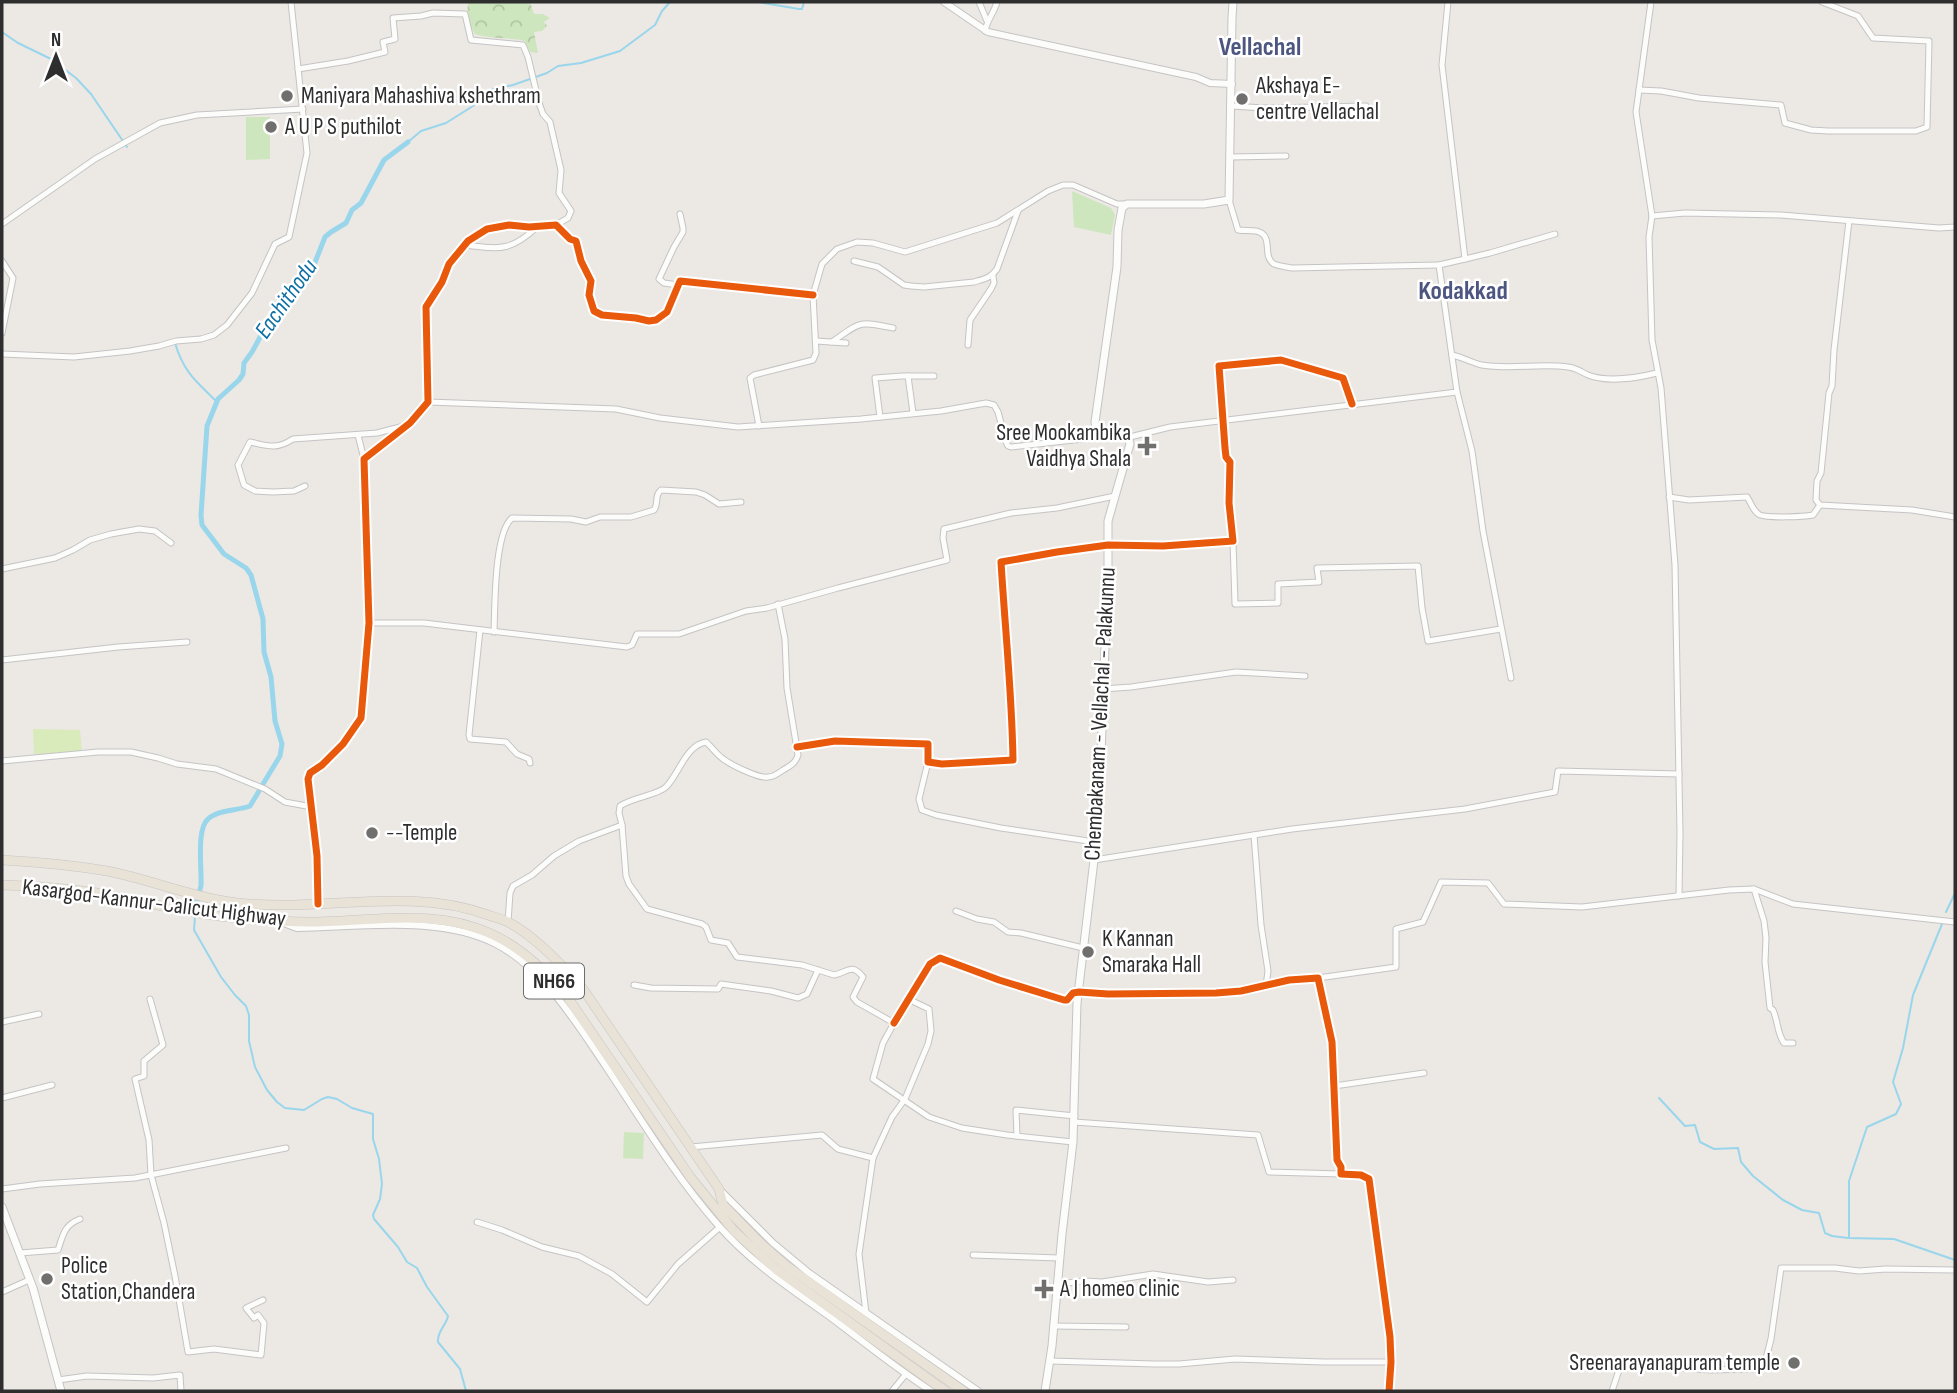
<svg xmlns="http://www.w3.org/2000/svg" width="1957" height="1393" viewBox="0 0 1957 1393" font-family="'Sofia Sans Condensed',sans-serif">
  <defs>
    <pattern id="forest-crowns" width="20" height="18" patternUnits="userSpaceOnUse" patternTransform="scale(1.75)"><rect width="20" height="18" fill="#cee6be"/><path d="M2 6a3 3 0 1 1 6 0M12 15a3 3 0 1 1 6 0" fill="none" stroke="#b1c6a4"/></pattern>
  </defs>
  <rect width="100%" height="100%" fill="#ece8e4"/>
  <!-- forest -->
  <path fill="url(#forest-crowns)" d="M468,2H530L534,14H543L550,18L544,22L547,26L542,31L534,32L538,53L530,52L525,41C508,37 491,39 475,34L467,20Z"/>
  <!-- park -->
  <g fill="#cee6be">
    <polygon points="246,117 270,117 270,159 246,160"/>
    <polygon points="1072,191 1111,208 1115,215 1111,235 1074,227"/>
    <polygon points="624,1132 644,1133 643,1159 623,1158"/>
  </g>
  <!-- pitch -->
  <polygon fill="#d9eabb" points="33,729 80,730 82,753 34,754"/>
  <g fill="none" stroke-linecap="round" stroke-linejoin="round">
    <!-- stream -->
    <g stroke="#99d6ec" stroke-width="2">
      <polyline points="758,2 799,9 802,9 804,2"/>
      <polyline points="2,32 18,43 51,59 76,78 91,94 127,147"/>
      <polyline points="408,142 421,131 446,123 473,106 493,89 513,85 547,73 558,66 581,63 620,51 655,25 662,11 670,2"/>
      <path d="M175,343C184,373 196,381 217,402"/>
      <polyline points="1946,912 1955,893"/>
      <path d="M195,917L194,930L221,977L235,995L246,1006L249,1015V1041L255,1067L267,1090L277,1102L285,1108L304,1110L322,1099L328,1097L337,1099L352,1108L373,1114V1139L379,1159L382,1184L380,1199L373,1215L374,1219L398,1247L407,1262L417,1268L427,1287L448,1316C446,1326 437,1331 438,1342L460,1369L466,1391"/>
      <polyline points="1942,924 1913,995 1903,1048 1893,1082 1901,1104 1896,1114 1867,1127 1849,1181 1849,1238 1894,1239 1955,1260"/>
      <polyline points="1659,1098 1685,1126 1695,1125 1700,1142 1714,1149 1738,1148 1741,1162 1753,1176 1783,1200 1802,1210 1819,1213 1825,1233 1832,1236 1848,1238"/>
    </g>
    <!-- canal -->
    <g stroke="#99d6ec" stroke-width="5">
      <polyline points="263,784 280,756 282,744 275,721 271,677 264,652 263,619 251,575 246,568 224,554 202,525 201,515 207,426 218,399 239,380 243,374 244,363 252,352 277,306 289,292 303,281 312,270 325,237 331,232 346,223 352,210 361,203 384,160 408,142"/>
      <path d="M195,907C197,900 200,892 201,885C202,870 196,829 208,819C219,809 237,811 250,806L259,791"/>
    </g>
    <!-- minor casing -->
    <g stroke="#c5c4c5" stroke-width="7">
      <g id="minor">
        <polyline points="979,2 987,21"/>
        <polyline points="1651,2 1636,112 1652,216 1649,237 1652,340 1661,388 1675,565 1680,833 1679,896"/>
        <path d="M985,31C987,20 994,13 997,2"/>
        <polyline points="298,69 348,61 385,52 383,42 395,39 393,18 421,16 433,13 465,14 471,40 523,45 528,57 539,103 543,114 550,122 552,131 561,170 559,193 571,211 568,218 556,225"/>
        <polyline points="1639,90 1661,91 1699,98 1781,105 1785,123 1811,130 1828,131 1916,131 1927,127 1929,41 1873,38 1858,16 1822,2"/>
        <polyline points="1231,106 1264,108 1366,106"/>
        <polyline points="1231,157 1286,156"/>
        <path d="M1229,200L1238,230C1245,231 1250,230 1256,231C1275,235 1261,256 1274,264C1279,266 1287,267 1292,268L1439,265"/>
        <polyline points="1652,216 1685,213 1781,215 1939,228 1955,227"/>
        <polyline points="1849,221 1834,350 1832,386 1829,393 1821,473 1817,481 1816,500 1820,505 1912,510 1955,517"/>
        <polyline points="2,224 95,159 160,123 197,115 303,109"/>
        <path d="M465,245C500,249 510,252 537,227"/>
        <polyline points="1465,259 1490,253 1555,234"/>
        <polyline points="2,261 13,278 2,333"/>
        <path d="M854,261L878,267L904,285L911,286L924,287L974,282C984,279 991,278 997,269L1018,211"/>
        <polyline points="678,285 664,283 659,279 674,247 683,232 683,228 680,214"/>
        <polyline points="816,341 846,343"/>
        <path d="M832,342C862,321 858,321 893,328"/>
        <polyline points="968,345 970,320 991,289 994,283 993,276"/>
        <polyline points="2,354 74,357 130,351 159,346 176,341 201,339 214,335 227,325 252,293 275,244 289,237 307,153 291,2"/>
        <path d="M1452,355C1462,357 1472,363 1482,365C1511,370 1540,363 1568,367C1577,368 1581,372 1588,375C1609,383 1636,378 1657,373"/>
        <polyline points="908,376 913,413"/>
        <polyline points="1457,392 1472,451 1483,531 1511,678"/>
        <polyline points="428,402 616,409 660,418 738,427 861,419 941,411 986,403 994,405 998,412 1006,442 1008,446 1011,447 1091,438 1099,433"/>
        <polyline points="880,417 875,378 902,376 934,376"/>
        <polyline points="759,426 750,378 754,375 813,360 816,353 813,295 822,264 837,249 857,242 873,243 905,252 997,223 1048,191 1063,185 1073,185 1117,204 1125,204"/>
        <polyline points="358,435 364,459"/>
        <polyline points="1130,437 1170,427 1457,392 1439,265 1465,259 1442,65 1448,2"/>
        <path d="M305,486L294,491L273,492L255,491L244,485L238,465L250,442C268,446 276,450 293,439L377,433L404,426"/>
        <path d="M1669,497L1689,500L1747,497C1751,502 1753,512 1760,515C1769,518 1803,517 1813,515L1820,505"/>
        <polyline points="1233,541 1235,604 1278,603 1278,584 1319,582 1317,568 1418,566 1422,608 1428,641 1501,629"/>
        <polyline points="2,569 55,558 73,550 90,540 111,534 139,529 155,531 171,543"/>
        <polyline points="369,623 424,623 627,647 632,645 637,634 679,634 746,611 767,608 838,588 947,560 943,538 944,529 1011,513 1057,508 1115,496"/>
        <polyline points="480,630 469,735 470,739 506,742 517,754 529,759 530,763"/>
        <path d="M494,632C495,608 494,533 512,518L571,519L586,522L600,517H631L654,510C659,504 654,495 661,490L696,492L705,495L719,504L741,502"/>
        <polyline points="2,660 118,647 187,642"/>
        <polyline points="1103,689 1131,687 1236,672 1305,676"/>
        <path d="M797,747L835,741L928,744V762L942,764L1013,760C1012,694 1005,628 1001,562L1057,552L1108,545L1163,546L1233,541L1229,503L1230,462L1226,457L1225,448L1219,366L1281,360L1343,378L1352,404"/>
        <polyline points="2,761 98,752 131,752 158,758 177,764 216,769 265,789 285,802 312,807"/>
        <polyline points="928,762 919,799 922,810 936,815 1001,828 1095,842"/>
        <path d="M622,825L626,876L629,884L647,909L702,924L706,927L711,940L728,943L737,957L802,965L834,975C847,973 851,962 863,977L853,997L857,1002L894,1023L883,1043L873,1079L929,1117L962,1128L1007,1135L1073,1142"/>
        <polyline points="1254,835 1261,925 1268,971 1266,986"/>
        <polyline points="1094,860 1292,829 1465,809 1555,792 1558,771 1679,774"/>
        <path d="M1754,889L1764,921L1766,938L1765,962L1770,1008L1773,1010C1778,1021 1777,1033 1784,1043H1793"/>
        <polyline points="318,904 317,856 308,779 310,773 322,765 343,744 361,718 369,623 364,459 410,423 428,402 426,307 442,282 449,264 468,241 487,229 509,225 529,227 556,225 570,239 576,241 581,261 591,281 589,295 594,311 602,315 636,318 649,321 656,320 667,312 680,281 813,295"/>
        <polyline points="956,911 977,919 994,922 1008,932 1021,933 1083,948"/>
        <path d="M508,922L510,893L513,886L532,875L554,856L579,841L622,825L619,813L620,806C633,797 658,795 666,787C679,774 686,745 706,742C712,747 716,754 722,758C729,764 759,779 768,777C773,777 779,773 783,770C790,766 796,763 798,755L787,688L785,639L778,604"/>
        <polyline points="1318,978 1396,967 1396,929 1423,922 1441,882 1488,883 1504,904 1582,907 1729,890 1754,889 1793,904 1955,922"/>
        <polyline points="634,985 651,988 718,989 721,984 771,991 798,998 807,994 818,970"/>
        <polyline points="150,999 163,1045 144,1061 144,1076 135,1079 149,1140 151,1175 164,1223 175,1276 188,1352 214,1349 261,1355 264,1323 258,1315 254,1318 246,1308 263,1300"/>
        <polyline points="2,1022 39,1014"/>
        <polyline points="894,1023 930,964 940,958 999,980 1064,1000 1067,1000 1073,993 1079,992 1108,994 1216,993 1241,991 1289,980 1318,978 1332,1042 1337,1160 1341,1167 1341,1174 1361,1175 1369,1179 1390,1337 1391,1362 1389,1391"/>
        <polyline points="1334,1086 1424,1073"/>
        <polyline points="2,1098 52,1085"/>
        <polyline points="1074,1122 1258,1135 1269,1172 1341,1174"/>
        <polyline points="1017,1136 1016,1110 1075,1116"/>
        <polyline points="691,1147 822,1135 838,1149 873,1158"/>
        <polyline points="2,1189 40,1184 135,1178 286,1148"/>
        <polyline points="477,1222 502,1230 542,1247 579,1256 612,1274 647,1302 678,1264 720,1227"/>
        <path d="M20,1253L58,1250C63,1235 64,1225 80,1219"/>
        <polyline points="973,1255 1059,1258"/>
        <polyline points="1057,1284 1085,1281 1102,1282 1153,1274 1208,1282 1233,1280"/>
        <polyline points="2,1292 29,1280"/>
        <polyline points="866,1313 859,1254 873,1158 892,1117 905,1099 928,1044 931,1031 929,1009 908,999"/>
        <polyline points="1053,1326 1126,1327"/>
        <polyline points="1050,1361 1155,1364 1179,1364 1235,1359 1324,1362 1391,1362"/>
        <polyline points="58,1380 87,1376 153,1378 180,1375 181,1391"/>
        <polyline points="892,1391 906,1374"/>
        <polyline points="1612,1391 1621,1364 1711,1370 1755,1369 1764,1366 1771,1339 1781,1268 1835,1268 1859,1271 1886,1269 1955,1270"/>
      </g>
    </g>
    <!-- tertiary casing -->
    <g stroke="#c5c4c5" stroke-width="8">
      <g id="tertiary">
        <polyline points="944,2 988,32 1196,77 1210,83 1232,84"/>
        <path d="M286,924L297,928C359,927 439,915 496,944C544,969 575,1021 605,1065C641,1119 675,1176 718,1225C751,1263 793,1290 833,1319C865,1343 897,1369 931,1391"/>
        <polyline points="720,1190 773,1243 809,1273 978,1391"/>
      </g>
    </g>
    <!-- secondary casing -->
    <g stroke="#c5c4c5" stroke-width="9">
      <g id="secondary">
        <polyline points="2,1207 33,1288 61,1391"/>
        <path d="M1045,1391L1052,1346L1062,1234L1073,1142L1077,1003L1094,860L1100,782L1108,567V521L1130,444L1128,436C1113,435 1097,443 1095,422L1117,267L1118,230L1122,208L1127,204H1204L1229,200L1232,18L1233,2"/>
      </g>
    </g>
    <!-- trunk casing -->
    <g stroke="#c6c5c4" stroke-width="10">
      <g id="trunk">
        <path d="M2,860C37,862 72,865 107,871C149,879 188,896 230,902C315,914 406,885 488,915C494,917 502,919 508,922C536,937 562,965 583,989L719,1189L723,1205L760,1243L785,1265L963,1391"/>
        <path d="M2,885C34,886 66,888 97,893C137,900 177,911 218,916C247,919 279,922 308,922C363,922 420,910 473,927C512,939 540,965 566,995L691,1178L734,1231L777,1270L945,1391"/>
      </g>
    </g>
    <!-- minor -->
    <use href="#minor" stroke="#fcfcfb" stroke-width="5"/>
    <!-- tertiary -->
    <use href="#tertiary" stroke="#fcfcfb" stroke-width="6"/>
    <!-- secondary -->
    <use href="#secondary" stroke="#fcfcfb" stroke-width="7"/>
    <!-- trunk -->
    <use href="#trunk" stroke="#e9e2d6" stroke-width="9"/>
    <!-- cycleway casing -->
    <g stroke="#fff" stroke-width="11">
      <g id="cycleway">
        <path d="M797,747L835,741L928,744V762L942,764L1013,760C1012,694 1005,628 1001,562L1057,552L1108,545L1163,546L1233,541L1229,503L1230,462L1226,457L1225,448L1219,366L1281,360L1343,378L1352,404"/>
        <polyline points="318,904 317,856 308,779 310,773 322,765 343,744 361,718 369,623 364,459 410,423 428,402 426,307 442,282 449,264 468,241 487,229 509,225 529,227 556,225 570,239 576,241 581,261 591,281 589,295 594,311 602,315 636,318 649,321 656,320 667,312 680,281 813,295"/>
        <polyline points="894,1023 930,964 940,958 999,980 1064,1000 1067,1000 1073,993 1079,992 1108,994 1216,993 1241,991 1289,980 1318,978 1332,1042 1337,1160 1341,1167 1341,1174 1361,1175 1369,1179 1390,1337 1391,1362 1389,1391"/>
      </g>
    </g>
    <!-- cycleway -->
    <use href="#cycleway" stroke="#e8590c" stroke-width="7"/>
  </g>
  <!-- markers -->
  <g fill="#706f6e" stroke="#fff" stroke-width="2.5">
    <circle cx="287" cy="96" r="7"/>
    <circle cx="1242" cy="99" r="7"/>
    <circle cx="271" cy="127" r="7"/>
    <path d="M1143.5 435.5h7v7h7v7h-7v7h-7v-7h-7v-7h7z"/>
    <circle cx="372" cy="833" r="7"/>
    <circle cx="1088" cy="952" r="7"/>
    <circle cx="47" cy="1279" r="7"/>
    <path d="M1040.5 1278.5h7v7h7v7h-7v7h-7v-7h-7v-7h7z"/>
    <circle cx="1794" cy="1363" r="7"/>
  </g>
  <g text-anchor="middle" dominant-baseline="central" stroke-width="5" stroke-linejoin="round" paint-order="stroke">
    <!-- shield labels -->
    <rect fill="#fff" stroke="#6d6d6d" stroke-width="2" x="524" y="963.5" width="60" height="35" rx="5"/>
    <g font-size="21" font-weight="bold" fill="#2e2e2e">
      <text x="554" y="981">NH66</text>
    </g>
    <!-- poi labels -->
    <g font-size="23" fill="#2e2e2e" stroke="#fff" text-anchor="start">
      <text x="1256" y="86">Akshaya E-<tspan x="1256" dy="26">centre Vellachal</tspan></text>
      <text x="301" y="96">Maniyara Mahashiva kshethram</text>
      <text x="285" y="127">A U P S puthilot</text>
      <text x="1131" y="433" text-anchor="end">Sree Mookambika<tspan x="1131" dy="26">Vaidhya Shala</tspan></text>
      <text x="386" y="833">--Temple</text>
      <text x="1102" y="939">K Kannan<tspan x="1102" dy="26">Smaraka Hall</tspan></text>
      <text x="61" y="1266">Police<tspan x="61" dy="26">Station,Chandera</tspan></text>
      <text x="1060" y="1289">A J homeo clinic</text>
      <text x="1780" y="1363" text-anchor="end">Sreenarayanapuram temple</text>
    </g>
    <!-- street labels -->
    <g font-size="23" fill="#2e2e2e" stroke="#fff">
      <text transform="translate(1100 714) rotate(-87)">Chembakanam - Vellachal - Palakunnu</text>
      <text transform="translate(154 903) rotate(7)">Kasargod-Kannur-Calicut Highway</text>
    </g>
    <!-- water labels -->
    <g font-size="24" font-style="italic" fill="#0d6fa3" stroke="#fff">
      <text transform="translate(286 299) rotate(-55)">Eachithodu</text>
    </g>
    <!-- quarter labels -->
    <g font-size="26" font-weight="bold" fill="#4d5680" stroke="#fff">
      <text x="1260" y="47">Vellachal</text>
      <text x="1463" y="291">Kodakkad</text>
    </g>
  </g>
  <!-- border -->
  <rect width="1957" height="1393" fill="none" stroke="#2e2e2e" stroke-width="7"/>
  <!-- north arrow -->
  <g transform="translate(56 56)" stroke="#ffffff" stroke-width="5" paint-order="stroke">
  <path d="M0-5L12 26L0 18L-12 26Z" fill="#2e2e2e"/>
  <text y="-10" font-size="19" font-weight="bold" text-anchor="middle" fill="#2e2e2e">N</text>
  </g>
</svg>
